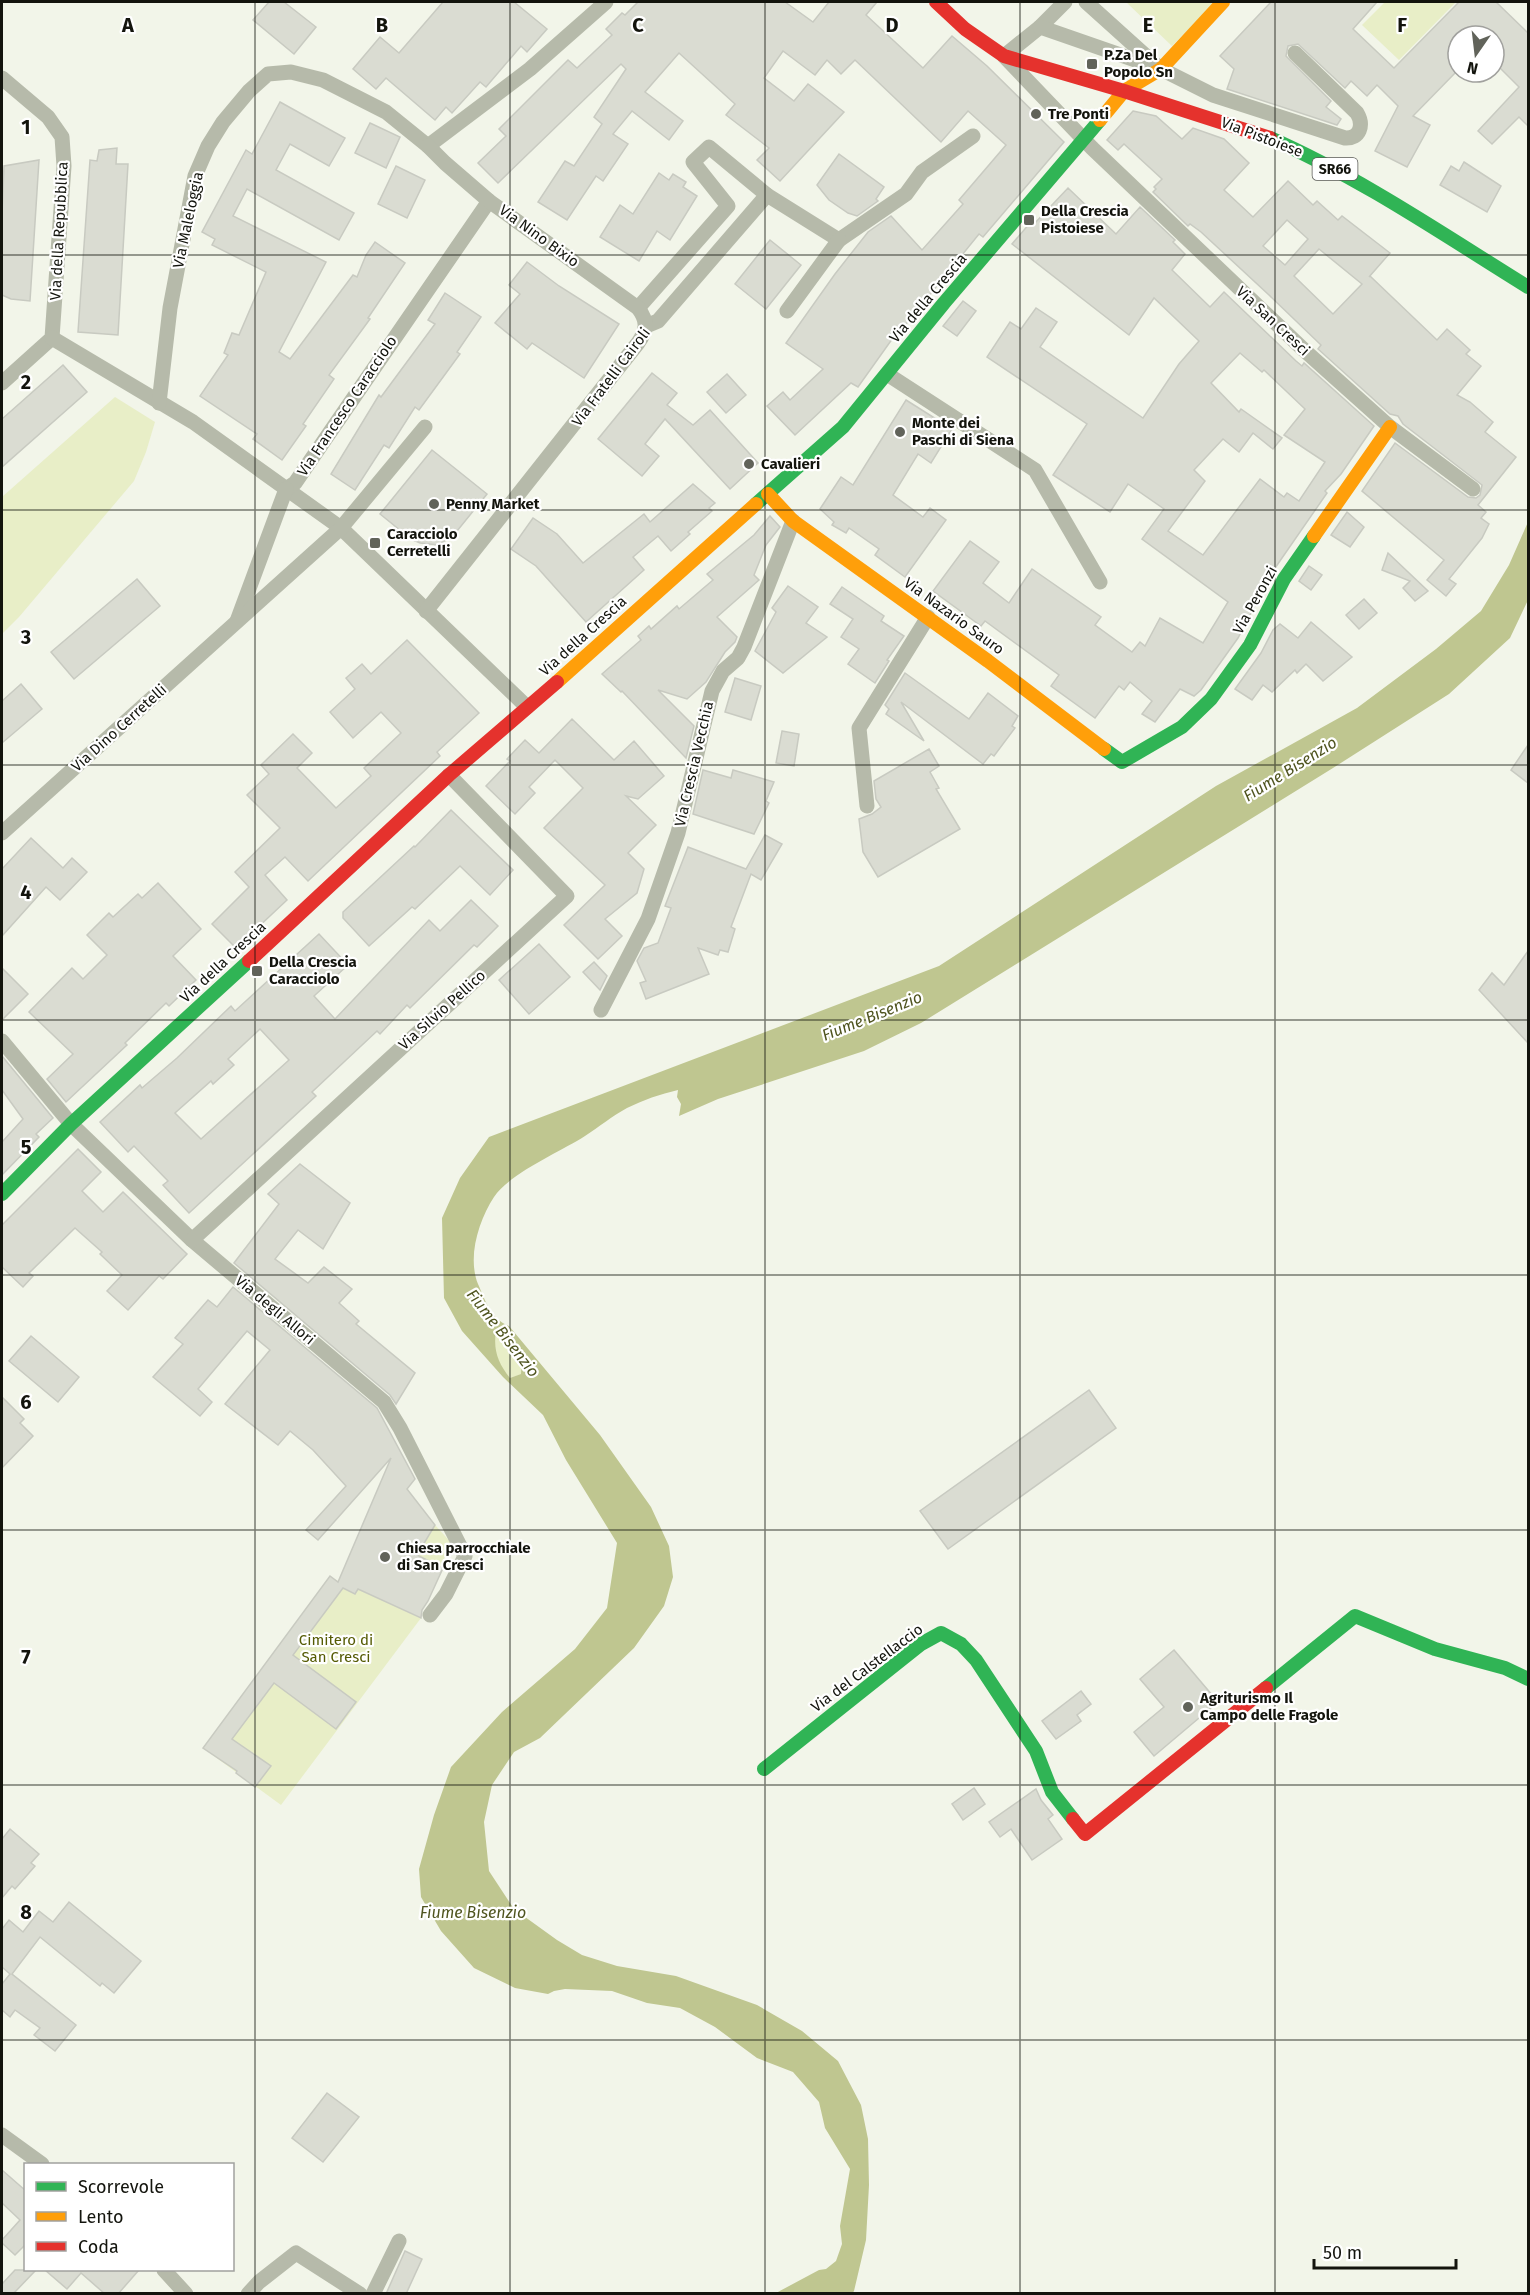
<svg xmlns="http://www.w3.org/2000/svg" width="1530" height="2295" viewBox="0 0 1530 2295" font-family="'Fira Sans',sans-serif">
  <rect width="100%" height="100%" fill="#f2f5e9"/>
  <!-- green -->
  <g fill="#e8eec7">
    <polygon points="1126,2 1215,2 1172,46"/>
    <polygon points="1385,2 1456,2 1399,60 1362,25"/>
    <polygon points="115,397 155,422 146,452 134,481 19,617 2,634 2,497"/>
    <path d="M495,1331L501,1333L508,1347L522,1359V1374L510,1378C496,1361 494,1353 495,1331Z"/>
    <polygon points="435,1525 455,1547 443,1568 396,1545 406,1530 424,1544"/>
    <polygon points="330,1576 344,1585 344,1588 355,1594 358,1589 421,1618 281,1805 203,1748"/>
  </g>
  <!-- water -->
  <path fill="#bfc690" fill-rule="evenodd" d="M1528,522V600L1510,638L1449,694L1333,768L921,1023L864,1051L718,1099L679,1116L681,1104L677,1097L678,1090C660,1094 643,1100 627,1108C612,1116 599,1127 585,1136C560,1152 510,1173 494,1197C479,1220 467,1257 478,1284C486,1302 490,1318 509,1326L600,1435L651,1507L669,1546L673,1577L664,1606L634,1648L540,1738L514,1752L492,1785L484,1822L489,1871L514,1909L557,1940L582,1955L617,1966L676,1976L757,2005L802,2031L838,2061L861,2105L868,2139L869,2185L866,2240L854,2291L852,2294L776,2293L819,2270L826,2269L836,2261L842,2244L840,2226L850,2169L825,2128L819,2102L793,2072L757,2058L715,2027L680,2008L647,2003L612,1991L565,1989L554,1991L548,1994L515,1988L474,1968L441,1931L421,1897L419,1869L434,1815L451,1767L502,1712L575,1649L607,1608L617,1543L566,1460L543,1415L503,1377L462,1331L444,1298L442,1218L460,1178L489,1137L939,966L1216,786L1357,708L1436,649L1481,611L1509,565ZM496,1331L501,1333L508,1347L522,1359L521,1374L510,1378C498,1363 493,1350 496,1331Z"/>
  <!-- building -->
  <g fill="#dadcd2" stroke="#c8cac1" stroke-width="1.5" fill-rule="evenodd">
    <polygon points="269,2 284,2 316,27 294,54 253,20"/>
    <polygon points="443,2 514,2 547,29 527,52 521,46 486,87 480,82 452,113 446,107 435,120 386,78 376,89 353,69 380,37 399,53"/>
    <polygon points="638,2 785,2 813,22 829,2 877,2 866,15 923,68 952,36 987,66 1064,142 983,237 979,234 902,329 900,328 858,387 851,383 795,435 767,406 783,392 790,400 823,369 786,343 835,274 868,232 891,216 922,250 963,204 959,200 1006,145 968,111 941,142 855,60 841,74 827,60 815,75 783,51 764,78 794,101 808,84 844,112 780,181 757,160 769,148 726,115 735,104 679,53 645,92 683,121 669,140 632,111 613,134 628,144 603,181 596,176 567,220 538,202 565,161 574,166 602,124 594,117 626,69 621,64 498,183 478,163 506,136 499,129 568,60 577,68 612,35 606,29 622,13 625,15"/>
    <polygon points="1271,2 1377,2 1353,29 1394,68 1459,2 1496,2 1528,33 1528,126 1519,117 1492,144 1478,131 1519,87 1494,62 1494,36 1458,36 1458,70 1413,116 1430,125 1407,167 1375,151 1398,106 1377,85 1367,96 1351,81 1345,88 1298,44 1288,46 1286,56 1331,101 1326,107 1341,119 1337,125 1227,89 1234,69 1220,56"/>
    <polygon points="280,102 345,138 329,166 290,144 276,170 354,213 339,240 247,189 233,216 326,262 279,352 290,359 353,275 357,277 366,255 375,242 405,263 368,318 370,319 329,375 334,379 303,424 306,426 282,460 253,439 257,434 200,396 228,355 224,353 232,333 239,335 266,272 212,245 215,239 202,232 246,150 252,154"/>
    <path d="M1133,111L1156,116L1182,139L1193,128L1224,139L1249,163L1224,190L1253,217L1288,181L1313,205L1317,201L1338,220L1342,216L1390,253L1369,277L1370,276L1437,340L1447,329L1470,350L1466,354L1481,366L1457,395L1470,402L1493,422L1485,432L1516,457L1478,505L1486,512L1481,518L1489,524L1482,538L1449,579L1456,584L1446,596L1427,580L1444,560L1362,491L1395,443L1468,497L1476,498L1480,495L1482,485L1403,424L1398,416L1390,414L1318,349L1321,345L1269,295L1201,232L1190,224L1188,226L1153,192L1156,189L1154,187L1162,179L1124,144L1118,150L1107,140ZM1287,220L1308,239L1285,265L1263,246ZM1319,249L1362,284L1333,314L1294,276Z"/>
    <polygon points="370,123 400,137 386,168 355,153"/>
    <polygon points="117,148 116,164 128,164 118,335 78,332 90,160 97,161 99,150"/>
    <polygon points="839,154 884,187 876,199 878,201 857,216 848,213 829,200 817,185"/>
    <polygon points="39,160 30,301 11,299 2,295 2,214 4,166"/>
    <polygon points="1464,162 1501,186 1487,212 1440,185 1451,166 1459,171"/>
    <polygon points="396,166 425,180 407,218 378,204"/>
    <polygon points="659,173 669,180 673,174 686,182 683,187 697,196 670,240 657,231 639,261 600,237 620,205 633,214"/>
    <path d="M1068,188L1116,234L1140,207L1175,240L1173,242L1185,254L1172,270L1210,307L1224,292L1296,361L1302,366L1304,363L1374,426L1341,474L1325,491L1327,493L1273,571L1238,638L1201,690L1194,696L1180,689L1155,722L1142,714L1152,701L1130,682L1124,690L1119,686L1095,718L1051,686L1059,675L985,621L981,626L933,591L970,541L999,562L983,583L1009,603L1032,569L1101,617L1095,625L1132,652L1140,642L1145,646L1160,618L1203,643L1228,602L1142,539L1164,509L1128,484L1110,512L1053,475L1087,424L987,357L1010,322L1021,329L1036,308L1057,322L1040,347L1143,418L1179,364L1199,341L1154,298L1129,335L1012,244L1030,223L1033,225ZM1240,353L1262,372L1264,370L1305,409L1284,435L1325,462L1299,501L1287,493L1284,497L1260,479L1203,555L1168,531L1205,481L1194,470L1223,439L1239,452L1253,433L1273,449L1282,438L1241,409L1239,412L1211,383Z"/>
    <polygon points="770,240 801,265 766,309 735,284"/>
    <polygon points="527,262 559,286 619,324 584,378 532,343 527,349 495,323 520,294 509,285"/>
    <polygon points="445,293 481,317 457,352 460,354 438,384 419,410 415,407 389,448 384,445 355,490 331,474 379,395 381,397 435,324 428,320"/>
    <polygon points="963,301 976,311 957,336 943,326"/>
    <polygon points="63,365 87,392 2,467 2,419"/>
    <polygon points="652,373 677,393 667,405 693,425 710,410 758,463 730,489 665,419 645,444 659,456 642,476 598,439"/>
    <polygon points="727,374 746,395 726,413 707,392"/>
    <polygon points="906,400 952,429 931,463 918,454 893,495 923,517 930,508 946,520 905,577 875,555 879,549 849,528 846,533 832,525 834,522 820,509 841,477 853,485"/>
    <polygon points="432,450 487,494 453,536 438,545 420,543 411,539 380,514"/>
    <polygon points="693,484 715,503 709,508 712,511 688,532 690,534 671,551 658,536 633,557 644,570 586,622 536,566 511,549 533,518 557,534 583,563 644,514 650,522"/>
    <polygon points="1347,512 1364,527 1350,547 1331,535"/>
    <polygon points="770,516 780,527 766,545 754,575 759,580 717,617 737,637 735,642 725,652 706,682 687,699 658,690 694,726 686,758 622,691 621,692 602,674 641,640 638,636 649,626 651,629 677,606 679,609 713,580 707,574 754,535"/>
    <polygon points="1388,553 1428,591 1415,601 1403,588 1410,581 1382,570"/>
    <polygon points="1309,566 1322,575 1311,590 1299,581"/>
    <polygon points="137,579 160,606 74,679 51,652"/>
    <polygon points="788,586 818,607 806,623 827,637 783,673 755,651 776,612 772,608"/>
    <polygon points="842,587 884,616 881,621 904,636 887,660 889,661 875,683 848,664 859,649 841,637 853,619 830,604"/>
    <polygon points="1364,599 1377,613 1359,629 1346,615"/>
    <polygon points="1311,622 1352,657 1323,681 1306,664 1297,673 1295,670 1272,692 1263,685 1252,700 1235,689 1261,653 1273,630 1280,624 1298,638"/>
    <polygon points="407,640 479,713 437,752 440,756 308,881 285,857 265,875 287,900 236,948 212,924 249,887 235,872 280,828 247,795 269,774 261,765 293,734 312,753 297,768 336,808 371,776 364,768 401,733 381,712 353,738 330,712 355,689 346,678 362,664 371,674"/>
    <polygon points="905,673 969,719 988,693 1018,716 1012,726 1015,728 994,756 991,754 983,764 901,702 924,741 886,714 889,709 885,705"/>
    <polygon points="735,678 761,686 751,720 725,712"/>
    <polygon points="21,684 42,709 2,743 2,701"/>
    <polygon points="572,719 614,760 634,741 664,776 638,799 626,796 656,825 628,853 644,869 637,893 605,919 622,936 598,959 564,925 605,885 544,828 583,788 555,760 529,787 535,793 515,814 486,786 510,761 507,759 525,740 539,753"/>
    <polygon points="782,731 799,734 794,766 776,763"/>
    <polygon points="1528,745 1528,783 1511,770"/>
    <polygon points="929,749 939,766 930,772 939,788 936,789 960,829 878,877 863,852 859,819 872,814 881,807 876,799 874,781"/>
    <polygon points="703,770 731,778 733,770 774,782 766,801 769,803 754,834 693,814"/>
    <polygon points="451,810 513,870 490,895 460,866 415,909 412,907 369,946 343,918 343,912 414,846 415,847"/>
    <polygon points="765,835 782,844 761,880 751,874 731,927 735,929 728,952 720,950 718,955 698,948 709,974 646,999 640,983 646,981 637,961 644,948 658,943 671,908 665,906 688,847 746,869"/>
    <polygon points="31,838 63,868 72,858 87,872 60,900 46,887 2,936 2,869"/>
    <polygon points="158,883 201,929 173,956 196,980 169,1006 166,1003 125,1043 127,1045 66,1102 47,1079 73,1054 29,1012 72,968 83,979 107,955 87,935 109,913 113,917 138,894 142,898"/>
    <path d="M471,900L498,926L477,947L474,945L410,1008L407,1005L380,1034L377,1031L312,1092L316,1096L189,1213L163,1185L168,1181L134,1146L128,1152L100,1122L140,1085L142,1088L177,1058L231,1006L235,1011L319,934L348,965L314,996L335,1019L429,920L440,931ZM260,1029L289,1060L201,1139L175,1113L211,1081L213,1084L234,1065L228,1059Z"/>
    <polygon points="539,944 570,977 529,1014 499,980"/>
    <polygon points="1528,951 1528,1043 1479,990 1492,973 1504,985"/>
    <polygon points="594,962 607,976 600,990 583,972"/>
    <polygon points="2,968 28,994 2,1020"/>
    <polygon points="2,1056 53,1118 36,1134 39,1137 2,1175 2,1142 23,1119 2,1090"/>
    <polygon points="78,1149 101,1172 82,1191 103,1212 123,1192 187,1254 163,1279 159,1276 128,1310 107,1291 122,1275 100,1254 102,1252 75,1228 29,1273 33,1276 23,1287 2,1267 2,1225"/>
    <polygon points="300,1164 350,1203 323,1249 298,1230 275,1259 308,1283 324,1267 352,1289 339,1303 359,1321 356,1324 415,1373 396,1404 390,1395 234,1263 279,1204 268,1194"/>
    <polygon points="233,1287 377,1408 415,1479 407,1489 435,1525 417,1555 443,1568 428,1601 422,1610 421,1618 358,1589 355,1594 343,1588 293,1655 356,1702 336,1729 274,1683 232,1739 271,1766 255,1787 236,1773 237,1771 203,1748 330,1576 338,1582 391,1458 318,1540 306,1530 346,1486 313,1450 290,1431 278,1445 225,1404 270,1350 247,1331 198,1389 212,1402 200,1416 153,1377 183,1344 175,1338 208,1300 217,1307"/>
    <polygon points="31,1336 79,1377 58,1402 9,1361"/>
    <polygon points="1089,1390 1116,1428 948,1549 920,1511"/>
    <polygon points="2,1397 24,1419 20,1423 33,1436 2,1468"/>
    <polygon points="1174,1650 1218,1702 1154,1756 1134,1732 1164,1707 1140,1679"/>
    <polygon points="1081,1691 1091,1704 1077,1715 1081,1721 1056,1739 1042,1721"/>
    <polygon points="974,1788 985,1804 963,1820 952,1804"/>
    <polygon points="1036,1789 1041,1800 1053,1815 1048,1819 1062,1839 1032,1860 1011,1829 1000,1837 989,1822"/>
    <polygon points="10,1829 39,1854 31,1863 35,1866 15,1889 12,1886 2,1898 2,1839"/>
    <polygon points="69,1902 141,1961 114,1993 102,1983 100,1986 40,1937 12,1974 76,2025 55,2051 34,2035 40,2028 15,2010 10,2017 2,2010 2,1984 10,1974 2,1967 2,1929 9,1920 23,1932 39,1911 53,1922"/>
    <polygon points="327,2093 359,2117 323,2162 292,2138"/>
    <polygon points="2,2170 26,2191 26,2244 15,2255 2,2243 2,2240 20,2220 2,2203"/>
    <polygon points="405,2251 422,2259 406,2294 386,2294"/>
    <polygon points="15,2270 36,2270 13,2294 2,2294 2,2284"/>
    <polygon points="45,2270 139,2270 118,2294 105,2294 81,2273 67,2289"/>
  </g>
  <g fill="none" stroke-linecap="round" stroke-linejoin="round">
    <!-- street -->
    <g stroke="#b6baaa" stroke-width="15">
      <polyline points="1065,2 1040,27 1004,56 1092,148 1304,350 1390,427 1473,489"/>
      <polyline points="1086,2 1156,65"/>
      <path d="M1040,27L1161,69L1213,95L1345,138C1360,139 1364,125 1357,113L1295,53"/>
      <polyline points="2,78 48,117 62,137 64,166 52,338 2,383"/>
      <polyline points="767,195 839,240 906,194 922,172 973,136"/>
      <polyline points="638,308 728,206 693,162 709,147 767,195 658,321 646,326"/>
      <polyline points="787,311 839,240"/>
      <polyline points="52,338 193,422 341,528 527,707"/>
      <polyline points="887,374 1035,470 1100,582"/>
      <polyline points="159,403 170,308 195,176 208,146 223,122 249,91 268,74 291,72 323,80 386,112 428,146 530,69 606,2"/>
      <polyline points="286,489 295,483 489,201"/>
      <path d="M426,611L638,343C647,330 648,321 638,308L489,201L445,163L428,146"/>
      <polyline points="237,621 286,489"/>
      <polyline points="867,806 859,728 928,617"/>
      <polyline points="2,833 341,528 425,427"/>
      <polyline points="601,1010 648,919 678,833 712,691 723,671 738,658 744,647 793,521"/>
      <polyline points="2,1041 71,1124 192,1240 384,1402 400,1428 465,1556 446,1594 430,1615"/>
      <polyline points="192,1240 567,896 449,775"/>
      <polyline points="2,2135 42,2164"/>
      <polyline points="164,2270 186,2294"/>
      <polyline points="248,2294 259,2282 296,2253 360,2294"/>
      <polyline points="373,2294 399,2241"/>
    </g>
    <!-- fast -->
    <g stroke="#30b455" stroke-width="14">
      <path d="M1270,138C1361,178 1444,235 1528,287"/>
      <polyline points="756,504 843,427 944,303 1100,120"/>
      <polyline points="1104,749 1122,762 1182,727 1211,699 1250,645 1284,579 1314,536"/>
      <polyline points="2,1194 71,1124 249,961"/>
      <polyline points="1266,1688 1355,1616 1435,1649 1505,1668 1528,1679"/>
      <polyline points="764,1769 921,1644 941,1633 961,1644 976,1660 1036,1751 1052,1792 1073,1819"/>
    </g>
    <!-- slow -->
    <g stroke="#ff9f0a" stroke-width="14">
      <polyline points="1100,120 1124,91 1161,69 1223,2"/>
      <polyline points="768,494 793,521 988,661 1104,749"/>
      <polyline points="1314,536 1390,427"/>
      <polyline points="557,682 756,504"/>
    </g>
    <!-- jam -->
    <g stroke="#e5322d" stroke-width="14">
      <polyline points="936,2 965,29 1004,56 1124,91 1270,138"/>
      <polyline points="249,961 449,775 557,682"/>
      <polyline points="1073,1819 1085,1834 1266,1688"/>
    </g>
  </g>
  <!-- grid -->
  <path fill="none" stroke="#13140d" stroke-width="1.5" stroke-opacity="0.55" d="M255,2V2294M510,2V2294M765,2V2294M1020,2V2294M1275,2V2294M2,255H1528M2,510H1528M2,765H1528M2,1020H1528M2,1275H1528M2,1530H1528M2,1785H1528M2,2040H1528"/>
  <!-- markers -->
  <g fill="#61635a" stroke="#fff" stroke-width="2">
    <rect x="1086" y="58" width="12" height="12" rx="3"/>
    <circle cx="1036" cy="114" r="6"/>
    <rect x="1023" y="214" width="12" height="12" rx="3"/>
    <circle cx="900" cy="432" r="6"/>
    <circle cx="749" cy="464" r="6"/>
    <circle cx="434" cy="504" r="6"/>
    <rect x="369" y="537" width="12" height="12" rx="3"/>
    <rect x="251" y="965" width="12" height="12" rx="3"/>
    <circle cx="385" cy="1557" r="6"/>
    <circle cx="1188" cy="1707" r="6"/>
  </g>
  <g text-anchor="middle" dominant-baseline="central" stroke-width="4.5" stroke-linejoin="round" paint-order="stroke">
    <!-- shield labels -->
    <rect fill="#fff" stroke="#5a5a56" stroke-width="1.5" x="1312.5" y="158" width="45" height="22" rx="4.5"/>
    <g font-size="14" font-weight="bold" fill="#13140d">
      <text x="1335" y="169">SR66</text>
    </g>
    <!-- poi labels -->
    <g font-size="15" font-weight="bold" fill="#13140d" stroke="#fff" text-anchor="start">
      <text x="1104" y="55">P.Za Del<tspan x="1104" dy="17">Popolo Sn</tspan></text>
      <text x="1048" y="114">Tre Ponti</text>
      <text x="1041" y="211">Della Crescia<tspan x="1041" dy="17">Pistoiese</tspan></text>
      <text x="912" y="423">Monte dei<tspan x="912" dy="17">Paschi di Siena</tspan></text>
      <text x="761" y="464">Cavalieri</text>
      <text x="446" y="504">Penny Market</text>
      <text x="387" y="534">Caracciolo<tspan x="387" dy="17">Cerretelli</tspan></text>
      <text x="269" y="962">Della Crescia<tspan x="269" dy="17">Caracciolo</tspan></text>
      <text x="397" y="1548">Chiesa parrocchiale<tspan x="397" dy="17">di San Cresci</tspan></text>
      <text x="1200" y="1698">Agriturismo Il<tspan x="1200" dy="17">Campo delle Fragole</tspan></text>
    </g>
    <!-- street labels -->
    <g font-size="15" fill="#13140d" stroke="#fff">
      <text transform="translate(1262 137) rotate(21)">Via Pistoiese</text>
      <text transform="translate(188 220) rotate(-78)">Via Maleloggia</text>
      <text transform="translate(59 231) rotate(-87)">Via della Repubblica</text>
      <text transform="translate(539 236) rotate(36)">Via Nino Bixio</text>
      <text transform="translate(928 298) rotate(-50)">Via della Crescia</text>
      <text transform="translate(1273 321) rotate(43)">Via San Cresci</text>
      <text transform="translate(611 377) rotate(-53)">Via Fratelli Cairoli</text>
      <text transform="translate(347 406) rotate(-56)">Via Francesco Caracciolo</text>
      <text transform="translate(1255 600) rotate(-61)">Via Peronzi</text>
      <text transform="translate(954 616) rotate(36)">Via Nazario Sauro</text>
      <text transform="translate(583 636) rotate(-42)">Via della Crescia</text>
      <text transform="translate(119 728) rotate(-42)">Via Dino Cerretelli</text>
      <text transform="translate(694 764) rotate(-77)">Via Crescia Vecchia</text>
      <text transform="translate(223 962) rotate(-43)">Via della Crescia</text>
      <text transform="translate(442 1010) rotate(-42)">Via Silvio Pellico</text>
      <text transform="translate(275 1310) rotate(40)">Via degli Allori</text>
      <text transform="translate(867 1668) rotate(-37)">Via del Calstellaccio</text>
    </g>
    <!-- park labels -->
    <g font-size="15" fill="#555b04" stroke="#fff">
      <text x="336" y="1640">Cimitero di<tspan x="336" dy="17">San Cresci</tspan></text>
    </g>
    <!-- water labels -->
    <g font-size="16" font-style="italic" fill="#4f541f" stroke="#fff">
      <text transform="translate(1290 769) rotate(-32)">Fiume Bisenzio</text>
      <text transform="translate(872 1016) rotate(-22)">Fiume Bisenzio</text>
      <text transform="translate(503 1333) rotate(52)">Fiume Bisenzio</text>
      <text x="473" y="1912">Fiume Bisenzio</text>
    </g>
  </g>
  <g font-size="20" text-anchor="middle" font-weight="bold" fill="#13140d" stroke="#fff" stroke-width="4.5" stroke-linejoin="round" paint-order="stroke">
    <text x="128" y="32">A</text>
    <text x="382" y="32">B</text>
    <text x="638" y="32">C</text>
    <text x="892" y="32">D</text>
    <text x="1148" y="32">E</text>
    <text x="1402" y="32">F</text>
    <text x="26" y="134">1</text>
    <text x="26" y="389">2</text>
    <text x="26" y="644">3</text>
    <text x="26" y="899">4</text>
    <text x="26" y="1154">5</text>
    <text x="26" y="1409">6</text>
    <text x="26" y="1664">7</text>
    <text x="26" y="1919">8</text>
  </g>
  <!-- border -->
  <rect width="1530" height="2295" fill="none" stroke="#13140d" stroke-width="6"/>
  <!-- legend -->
  <rect x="24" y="2163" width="210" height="108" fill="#ffffff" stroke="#a1a19e" stroke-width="1.5"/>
  <rect x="36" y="2182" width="30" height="9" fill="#30b455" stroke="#a1a19e" stroke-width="1.5"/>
  <text x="78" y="2193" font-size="18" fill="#13140d">Scorrevole</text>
  <rect x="36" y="2212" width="30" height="9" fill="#ff9f0a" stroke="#a1a19e" stroke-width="1.5"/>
  <text x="78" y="2223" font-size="18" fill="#13140d">Lento</text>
  <rect x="36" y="2242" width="30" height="9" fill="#e5322d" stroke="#a1a19e" stroke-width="1.5"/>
  <text x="78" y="2253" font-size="18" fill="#13140d">Coda</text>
  <!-- north arrow -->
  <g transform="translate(1476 54) rotate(194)"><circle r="28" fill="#ffffff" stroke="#a1a19e" stroke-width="1.5"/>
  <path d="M0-4.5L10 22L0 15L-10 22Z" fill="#61635a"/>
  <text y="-9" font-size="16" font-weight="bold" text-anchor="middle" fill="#13140d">N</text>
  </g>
  <!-- scale -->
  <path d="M1314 2259v9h142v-9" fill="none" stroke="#13140d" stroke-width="3"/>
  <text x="1323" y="2259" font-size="18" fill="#13140d" stroke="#ffffff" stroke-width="4.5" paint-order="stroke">50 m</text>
</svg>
